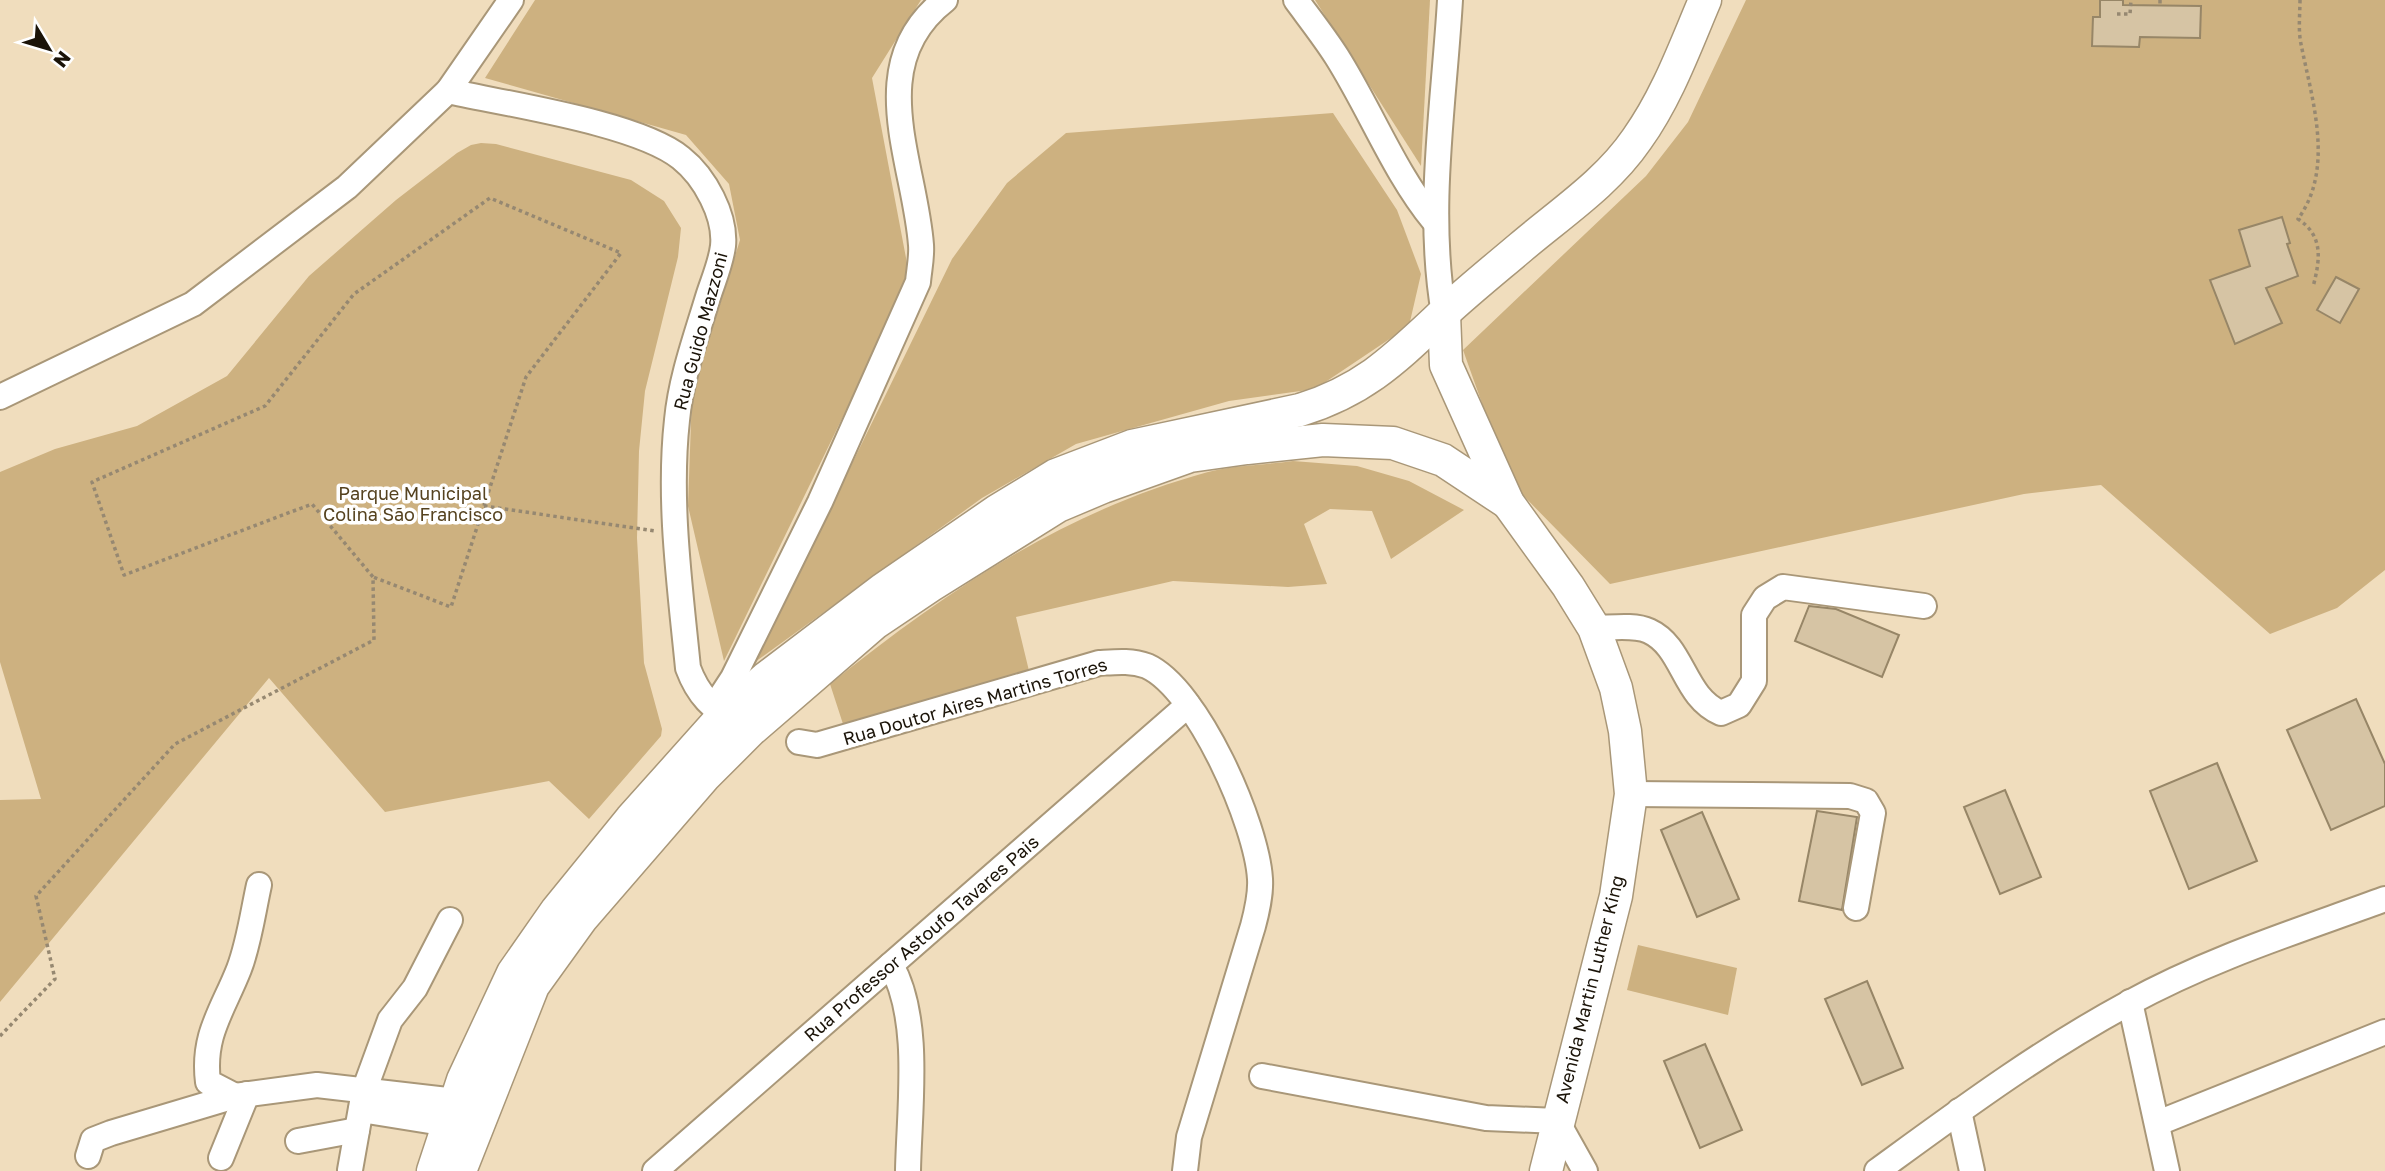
<svg xmlns="http://www.w3.org/2000/svg" width="2385" height="1171" viewBox="0 0 2385 1171" font-family="'Golos Text',sans-serif">
  <rect width="100%" height="100%" fill="#f0ddbd"/>
  <!-- green -->
  <g fill="#cdb180">
    <polygon points="535,0 921,0 872,78 910,279 724,661 688,506 692,394 740,240 729,184 686,135 485,78"/>
    <polygon points="1315,0 1430,0 1421,166"/>
    <polygon points="1746,0 2385,0 2385,570 2337,608 2270,634 2101,485 2024,494 1610,584 1510,482 1463,350 1646,176 1688,122"/>
    <polygon points="1333,113 1397,210 1421,274 1409,326 1315,389 1229,401 1076,444 982,498 755,662 952,259 1007,183 1066,133"/>
    <polygon points="481,143 496,144 631,180 664,201 681,228 678,257 645,391 639,451 637,538 644,663 662,729 661,736 589,819 549,781 385,812 269,678 0,1002 0,800 41,799 0,662 0,472 55,449 137,426 227,376 309,276 396,200 457,153 471,145"/>
    <path d="M1293,461L1357,466L1409,481L1464,510L1391,559L1372,511L1330,509L1304,524L1327,584L1288,587L1173,581L1016,617L1030,675L843,724L830,684C947,591 1062,512 1208,472C1235,465 1265,465 1293,461Z"/>
    <polygon points="1638,945 1737,968 1728,1015 1627,990"/>
  </g>
  <!-- building -->
  <g fill="#d6c4a4" stroke="#978667" stroke-width="2">
    <polygon points="2100,0 2123,0 2123,5 2201,6 2200,38 2140,37 2139,47 2092,46 2093,17 2100,17"/>
    <polygon points="2282,217 2290,243 2287,244 2298,276 2266,288 2282,323 2235,344 2210,280 2250,266 2239,230"/>
    <polygon points="2336,277 2359,289 2340,323 2317,310"/>
    <polygon points="1809,606 1836,609 1899,635 1882,677 1795,641"/>
    <polygon points="2356,699 2385,764 2385,806 2331,830 2287,730"/>
    <polygon points="2217,763 2257,861 2189,889 2150,791"/>
    <polygon points="2005,790 2041,877 2000,894 1964,807"/>
    <polygon points="1817,811 1857,817 1842,910 1799,901"/>
    <polygon points="1702,812 1739,899 1697,917 1661,830"/>
    <polygon points="1867,981 1903,1068 1862,1085 1825,999"/>
    <polygon points="1705,1044 1742,1130 1700,1148 1664,1061"/>
  </g>
  <g fill="none" stroke-linecap="round" stroke-linejoin="round">
    <!-- minor casing -->
    <g stroke="#a99778" stroke-width="28">
      <g id="minor">
        <path d="M1296,0C1310,19 1325,38 1337,57C1371,111 1394,172 1434,221"/>
        <path d="M448,91C506,104 638,123 681,158C705,177 726,216 723,246C721,263 713,281 708,297C696,337 681,378 677,420C668,501 680,587 688,668C698,695 712,709 738,723"/>
        <path d="M1444,314C1426,210 1444,104 1450,0"/>
        <polyline points="0,397 193,304 347,187 448,91 511,0"/>
        <path d="M1594,628C1610,628 1634,624 1649,631C1684,647 1683,697 1721,713L1739,705L1754,681V615L1765,598L1783,587L1924,606"/>
        <path d="M714,707L733,678L820,502L918,282C919,270 922,257 921,245C915,162 862,64 945,0"/>
        <path d="M799,742L817,745L1099,663C1115,662 1131,660 1147,666C1198,689 1257,825 1260,879C1261,895 1257,911 1253,926L1189,1137L1185,1171"/>
        <polyline points="1631,794 1850,796 1866,801 1873,813 1856,908"/>
        <path d="M891,965C922,1020 909,1109 908,1171"/>
        <polyline points="2130,1002 2167,1171"/>
        <polyline points="1262,1076 1486,1118 1557,1121 1585,1171"/>
        <path d="M235,1096L208,1082C202,1035 223,1010 239,969C249,943 253,912 259,885"/>
        <polyline points="361,1110 448,1124"/>
        <polyline points="1959,1111 1972,1171"/>
        <polyline points="2158,1123 2385,1032"/>
        <polyline points="298,1141 357,1130"/>
        <polyline points="88,1156 93,1140 111,1133 235,1096 317,1085 456,1101"/>
        <polyline points="221,1158 247,1094"/>
        <polyline points="350,1170 364,1091 390,1020 415,988 450,920"/>
        <polyline points="655,1171 1188,705"/>
        <path d="M1877,1171C1958,1112 2040,1051 2129,1003C2211,958 2298,931 2385,899"/>
      </g>
    </g>
    <!-- major casing -->
    <g stroke="#a99778" stroke-width="35">
      <g id="major">
        <polyline points="1444,314 1446,365 1508,503 1568,586 1594,628 1616,688 1625,731 1631,794 1616,896 1546,1171"/>
        <path d="M433,1171L463,1080L513,973L557,910L631,819L724,715L766,678L882,590L997,511L1056,475L1132,446L1300,410C1365,390 1396,358 1444,313C1469,290 1495,269 1521,247C1561,213 1607,183 1637,139C1667,97 1685,47 1705,0"/>
        <polyline points="460,1171 533,986 582,918 704,777 751,730 875,623 930,586 1058,506 1103,487 1190,456 1247,448 1323,440 1393,443 1443,460 1508,503"/>
      </g>
    </g>
    <!-- path -->
    <g stroke="#968871" stroke-width="3.5" stroke-dasharray="3.5 3.5" stroke-linecap="butt">
      <polyline points="2160,0 2160,6"/>
      <path d="M2300,0C2300,14 2298,30 2301,44C2312,100 2335,168 2298,219C2324,236 2320,260 2313,287"/>
      <polyline points="2117,14 2130,14 2131,0"/>
      <polyline points="484,506 655,531"/>
      <polyline points="0,1036 55,979 36,896 175,744 374,640 373,577 312,504 124,575 92,482 265,406 354,294 490,198 621,253 526,377 451,607 373,577"/>
    </g>
    <!-- minor -->
    <use href="#minor" stroke="#fff" stroke-width="24"/>
    <!-- major -->
    <use href="#major" stroke="#fff" stroke-width="32"/>
  </g>
  <g text-anchor="middle" dominant-baseline="central" stroke-width="7" stroke-linejoin="round" paint-order="stroke">
    <!-- street labels -->
    <g font-size="18" fill="#1a1308" stroke="#fff">
      <text transform="translate(700 331) rotate(-75)">Rua Guido Mazzoni</text>
      <text transform="translate(975 701) rotate(-16)">Rua Doutor Aires Martins Torres</text>
      <text transform="translate(921 938) rotate(-41)">Rua Professor Astoufo Tavares Pais</text>
      <text transform="translate(1589 989) rotate(-76)">Avenida Martin Luther King</text>
    </g>
    <!-- park labels -->
    <g font-size="18" fill="#55421f" stroke="#fff">
      <text x="413" y="493">Parque Municipal<tspan x="413" dy="21">Colina São Francisco</tspan></text>
    </g>
  </g>
  <!-- north arrow -->
  <g transform="translate(49 49) rotate(128)" stroke="#ffffff" stroke-width="5" paint-order="stroke">
  <path d="M0-5L12 26L0 18L-12 26Z" fill="#1a1308"/>
  <text y="-10" font-size="19" font-weight="bold" text-anchor="middle" fill="#1a1308">N</text>
  </g>
</svg>
